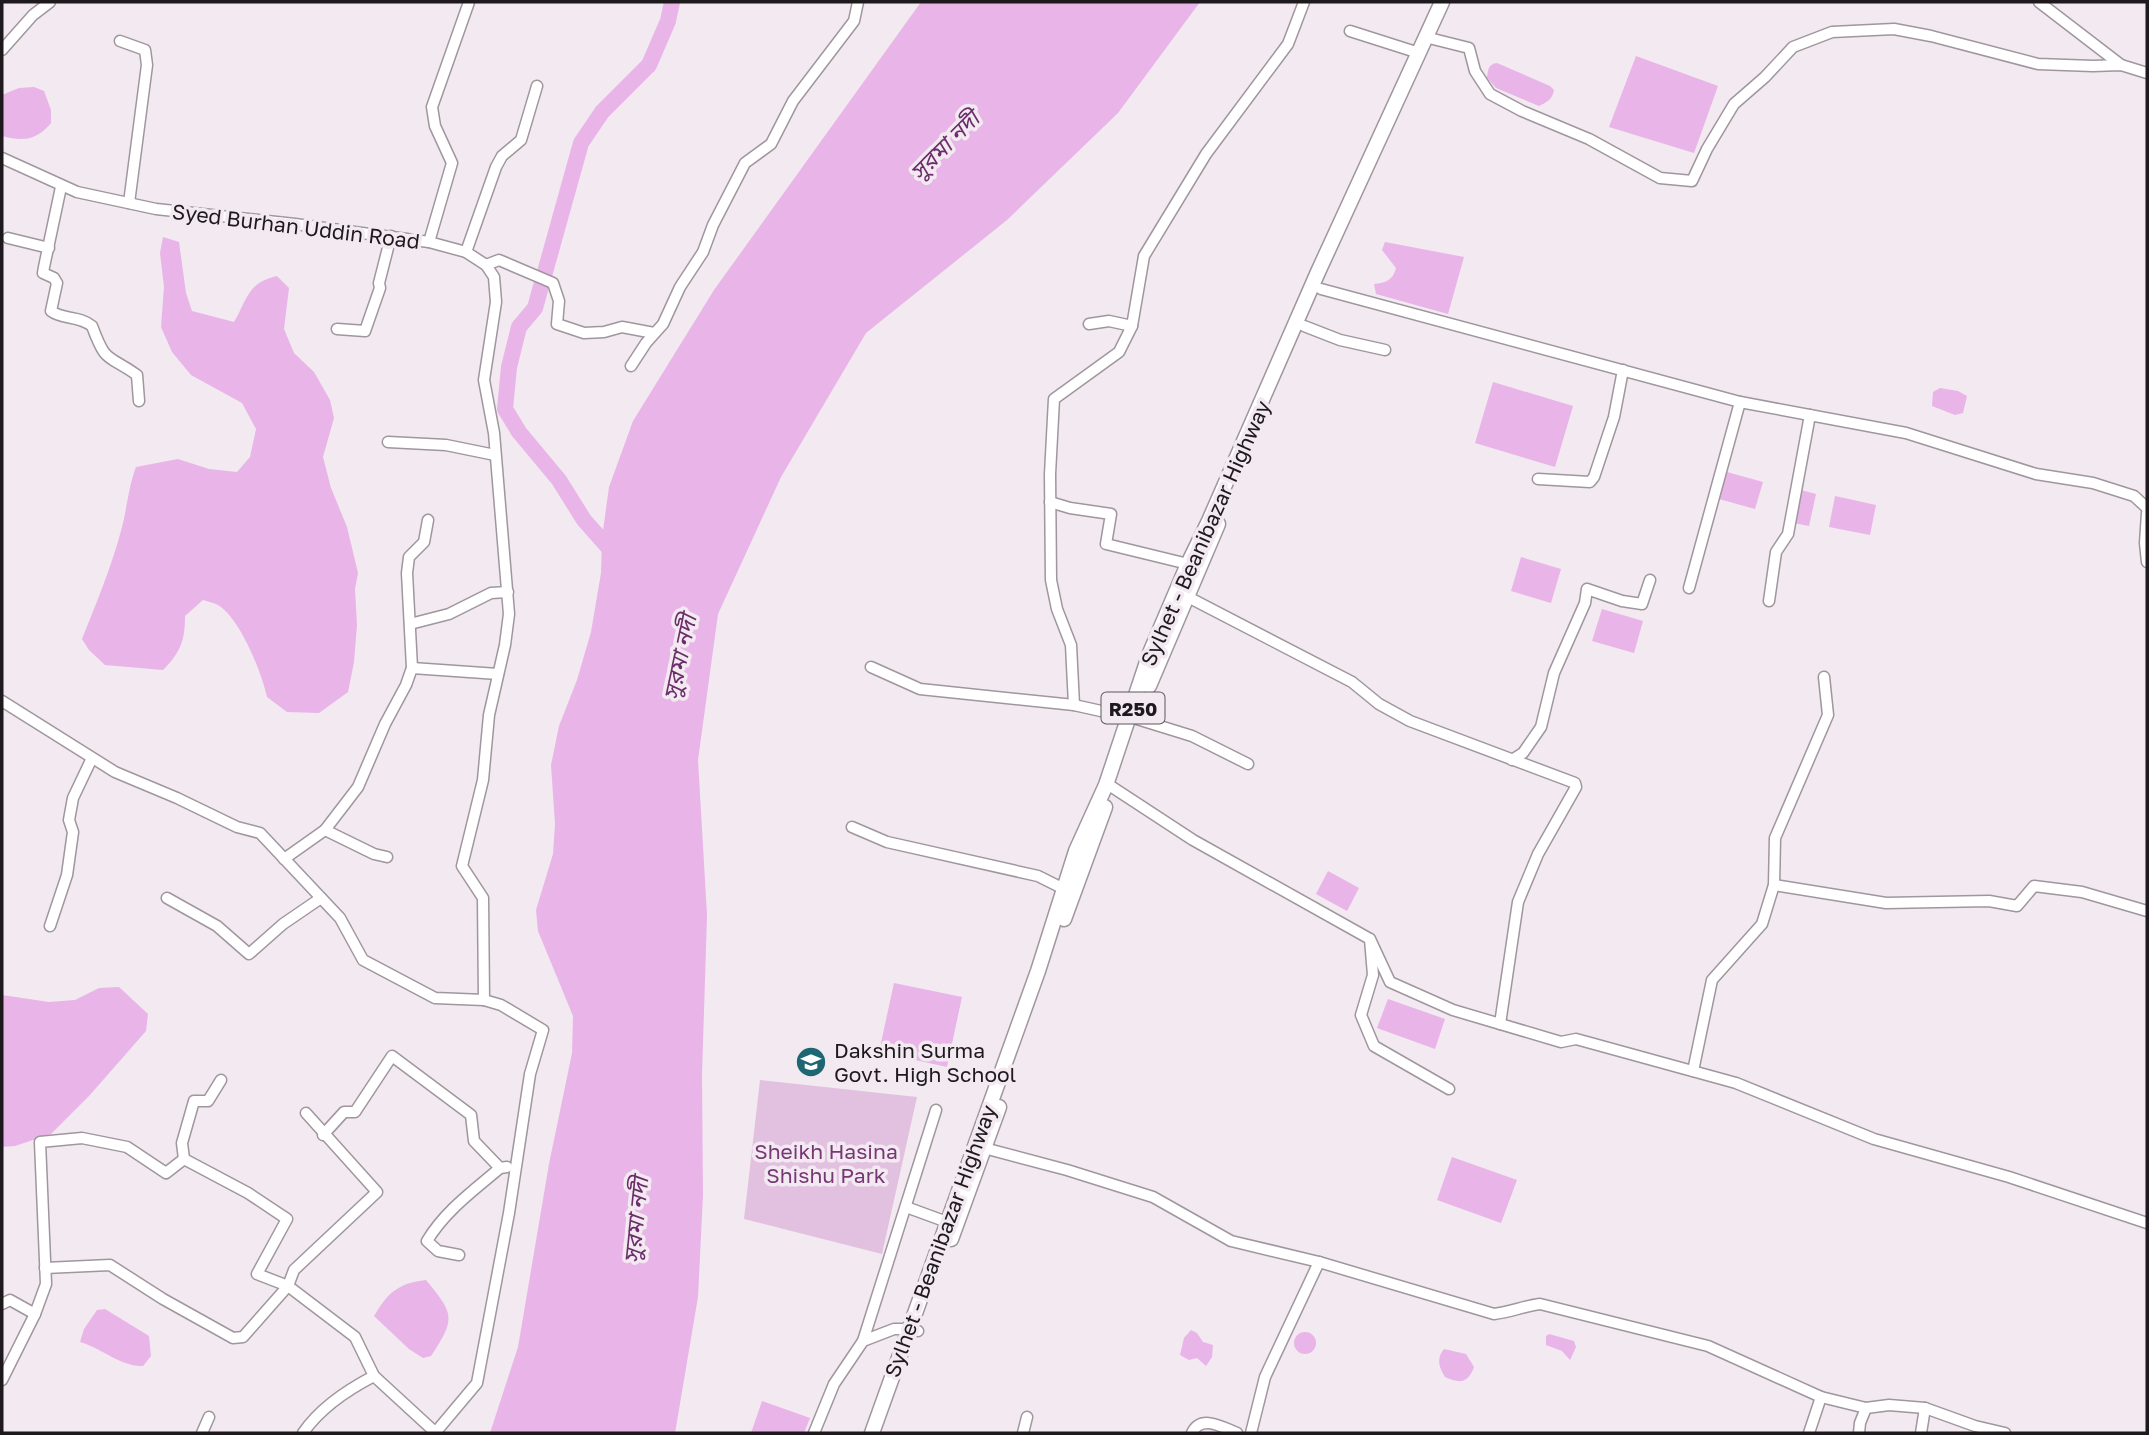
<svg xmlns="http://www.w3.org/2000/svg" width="2149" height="1435" viewBox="0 0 2149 1435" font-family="'Golos Text','Noto Sans Bengali',sans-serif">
  <rect width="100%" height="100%" fill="#f2e9f1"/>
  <!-- green -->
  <polygon fill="#e2c1e0" points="760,1080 917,1097 882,1254 744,1219"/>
  <!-- water -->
  <g fill="#e9b4e7">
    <polygon points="921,2 1200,2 1118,113 1007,220 866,333 781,477 718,614 698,760 707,915 702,1075 703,1195 698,1297 675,1433 490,1433 518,1347 549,1164 572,1053 573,1016 538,931 536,910 553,854 555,824 551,765 559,726 577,680 591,632 601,573 602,538 609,487 633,421 714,290"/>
    <polygon points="1636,56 1718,86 1694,153 1609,127"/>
    <path d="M1497,63L1550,86L1554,90C1552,100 1547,102 1539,106L1496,88L1487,78C1488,70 1488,64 1497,63Z"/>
    <path d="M34,87L44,91L51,110V123C37,140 23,142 2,136V95L19,88Z"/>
    <path d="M163,237L179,242L186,293L192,311L234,322C248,298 247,283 277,276L289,288L284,329L294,353L314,372L330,400L334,418L323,457L331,488L347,527L358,573L355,589L357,625L354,662L348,692L319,713L287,712L267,697C262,673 240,618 218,605C214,603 207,601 203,600L185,616C185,640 181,652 163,670L105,665L89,650L82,639C96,604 111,568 121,531C127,510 128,488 136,467L178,459L209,469L237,472L250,457L256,429L242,403L191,375L172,352L161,327L164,287L160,253Z"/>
    <path d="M1385,242L1464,257L1448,314L1376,294L1374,284C1386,283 1393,280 1396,268L1382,250Z"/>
    <polygon points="1493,382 1573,406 1555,467 1475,443"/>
    <polygon points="1940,388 1958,391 1967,396 1963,413 1955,415 1932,406 1933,392"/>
    <polygon points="1727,472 1763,482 1755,509 1719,499"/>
    <polygon points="1801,490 1816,494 1809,526 1794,523"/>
    <polygon points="1835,496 1876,505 1870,535 1829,527"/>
    <polygon points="1521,557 1561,569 1551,603 1511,591"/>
    <polygon points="1602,609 1643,621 1634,653 1592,641"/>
    <polygon points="1328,871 1359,888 1347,911 1316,894"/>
    <polygon points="894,983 962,997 947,1067 879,1052"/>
    <polygon points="119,987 148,1014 146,1031 89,1096 51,1134 15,1146 2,1147 2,995 49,1002 75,1000 99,988"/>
    <polygon points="1388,999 1445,1019 1435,1049 1377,1028"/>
    <polygon points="1452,1157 1517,1180 1501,1223 1437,1200"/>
    <path d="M426,1280C454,1314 456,1318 431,1356L423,1358L409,1349L374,1316C388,1292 399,1283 426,1280Z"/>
    <path d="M105,1309L149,1336L151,1356L143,1366C121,1367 102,1348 80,1342L84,1329L97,1310Z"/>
    <polygon points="1191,1330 1197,1333 1203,1342 1213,1345 1212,1357 1206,1366 1197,1358 1189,1360 1180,1355 1184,1338"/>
    <circle cx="1305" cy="1343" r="11"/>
    <polygon points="1549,1334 1574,1341 1576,1347 1570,1360 1562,1351 1546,1345 1546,1336"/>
    <path d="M1444,1349L1466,1354L1474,1367C1468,1383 1460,1384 1445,1377C1439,1368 1436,1358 1444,1349Z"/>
    <polygon points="762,1401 810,1418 804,1433 751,1433"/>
  </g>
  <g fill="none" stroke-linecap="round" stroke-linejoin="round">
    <!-- river -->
    <polyline stroke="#e9b4e7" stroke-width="16" points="615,555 584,520 559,480 519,432 505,409 509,367 519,327 535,308 581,143 602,112 649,65 668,21 672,2"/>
    <!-- minor casing -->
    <g stroke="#9f969e" stroke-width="13">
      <g id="minor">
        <polyline points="2039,2 2121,65"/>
        <polyline points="1350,31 1419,53"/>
        <polyline points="1433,39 1469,48 1475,71 1490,94 1522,111 1589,139 1660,178 1692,181 1707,149 1734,104 1765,77 1793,47 1832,32 1894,29 1931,36 2038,64 2093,66 2121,65 2147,73"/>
        <polyline points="120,41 145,50 147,65 129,203"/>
        <polyline points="2,50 33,15 50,2"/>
        <polyline points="2,158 77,192 156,209 295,224 429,242 452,163 435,126 432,107 469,2"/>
        <path d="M61,187L44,267L43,273L54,278L57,283L51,311C63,320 78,315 92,326C106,364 107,354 137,375L139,401"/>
        <polyline points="8,238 49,248"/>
        <polyline points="429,242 466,252 486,265 494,277 496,302 484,380 494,433 509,614 505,645 489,715 483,780 462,866 483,898 484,1000 501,1005 543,1030 530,1074 509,1213 477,1383 435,1433"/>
        <polyline points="466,252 496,167 502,156 521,140 537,86"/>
        <polyline points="486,265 499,260 553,283 559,301 557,324 584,333 604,332 622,327 654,333"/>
        <polyline points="1321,289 1740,402 1906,433 2036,474 2093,483 2134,496 2147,508"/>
        <polyline points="1089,324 1109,321 1132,326"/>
        <polyline points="1304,326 1340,340 1385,350"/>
        <polyline points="337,329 365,331 380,288 379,283 391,236"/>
        <polyline points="631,366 646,343 663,324 680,287 703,252 713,225 745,163 771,144 793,101 854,21 858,2"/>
        <polyline points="388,442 446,445 495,455"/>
        <polyline points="1538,479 1590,482 1594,477 1614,417 1623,370"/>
        <polyline points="1050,502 1070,508 1111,514 1106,544 1188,564 1190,569"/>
        <polyline points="2147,513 2145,543 2147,562"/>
        <polyline points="1689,588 1740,402"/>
        <polyline points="1186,596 1352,682 1379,704 1410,721 1575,783 1576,787 1538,854 1518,902 1500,1024"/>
        <polyline points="1769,601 1776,552 1788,534 1810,415"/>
        <polyline points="410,624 449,614 491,593 508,592"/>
        <polyline points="871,667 920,689 1074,705 1137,719 1192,736 1248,764"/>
        <polyline points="412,668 498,674"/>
        <polyline points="2,701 115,772 177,798 237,827 260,833 340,918 363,960 435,998 484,1000"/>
        <polyline points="1074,705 1071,645 1057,609 1051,580 1050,474 1054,399 1119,352 1132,326 1144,256 1206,154 1288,44 1304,2"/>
        <polyline points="1512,760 1523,753 1541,727 1554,673 1585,603 1587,589 1622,601 1642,604 1650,580"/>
        <polyline points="1112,787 1193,840 1370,939 1373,975 1361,1015 1374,1046 1449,1089"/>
        <polyline points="852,827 887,842 1038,876 1064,889"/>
        <polyline points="325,830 374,854 387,857"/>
        <polyline points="284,859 325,830 358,787 385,724 406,685 412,668 407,573 409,557 424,542 428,520"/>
        <polyline points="1774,885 1886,903 1989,901 2017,906 2034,886 2082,892 2147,911"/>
        <polyline points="167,898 217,926 249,954 283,924 321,898"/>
        <polyline points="50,926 67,875 73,832 69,820 73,798 92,758"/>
        <polyline points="1370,939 1390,982 1453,1010 1561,1042 1576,1039 1736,1083 1874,1139 2009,1177 2147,1223"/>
        <polyline points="1693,1071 1712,980 1762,924 1774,885 1775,838 1828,715 1824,677"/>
        <polyline points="323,1135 344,1112 355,1112 392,1056 471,1115 474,1141 500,1168"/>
        <path d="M984,1148L1067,1170L1153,1197L1231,1241L1319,1262L1494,1314C1511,1312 1524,1306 1540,1304L1708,1346L1821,1397L1866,1408L1889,1405L1925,1408L1975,1426L2005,1433"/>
        <polyline points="184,1159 182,1143 194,1101 208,1101 221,1080"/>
        <polyline points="906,1207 947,1222"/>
        <path d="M459,1255L438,1251L427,1241C445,1211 473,1191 500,1168L507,1167"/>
        <polyline points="45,1268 110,1265 163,1299 233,1338 243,1337 288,1286 294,1270 377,1192 306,1113"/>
        <polyline points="2,1304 10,1300 35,1314"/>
        <polyline points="863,1341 936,1110"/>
        <polyline points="2,1380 35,1314 46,1284 40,1142 82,1138 127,1147 166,1173 184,1159 248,1193 287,1219 257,1274 288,1286 355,1337 374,1376 436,1433"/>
        <polyline points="202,1433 209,1417"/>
        <path d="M303,1433C320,1408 347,1390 374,1376"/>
        <polyline points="814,1433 834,1384 863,1341 894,1329 910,1329 918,1331"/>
        <polyline points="1023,1433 1027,1417"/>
        <path d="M1192,1433C1201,1414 1222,1427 1237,1433"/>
        <polyline points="1251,1433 1265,1377 1319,1262"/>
        <polyline points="1809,1433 1821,1397"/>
        <polyline points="1859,1433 1860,1423 1866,1408"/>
        <polyline points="1921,1433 1925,1408"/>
      </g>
    </g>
    <!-- major casing -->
    <g stroke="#9f969e" stroke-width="17">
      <g id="major">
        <polyline points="1149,686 1218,524"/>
        <polyline points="1064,919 1105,807"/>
        <polyline points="951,1239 999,1107"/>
        <polyline points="872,1433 1038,971 1076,851 1106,785 1150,653 1188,564 1209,521 1318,272 1442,2"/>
      </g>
    </g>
    <!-- minor -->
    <use href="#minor" stroke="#fff" stroke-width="10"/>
    <!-- major -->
    <use href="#major" stroke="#fff" stroke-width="14"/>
  </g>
  <!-- icons -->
  <defs>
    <g id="school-disc" transform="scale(1.575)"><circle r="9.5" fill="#1c6771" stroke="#f2e9f1"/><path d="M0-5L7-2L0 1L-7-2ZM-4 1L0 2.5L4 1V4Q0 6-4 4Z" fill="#fff"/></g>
  </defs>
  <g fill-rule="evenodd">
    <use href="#school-disc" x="811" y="1062"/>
  </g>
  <g text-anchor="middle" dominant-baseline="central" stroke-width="7" stroke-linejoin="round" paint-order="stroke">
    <!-- shield labels -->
    <rect fill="#f2e9f1" stroke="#5d575c" stroke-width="2" x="1101.5" y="692.5" width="63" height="31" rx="5"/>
    <g font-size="19" font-weight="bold" fill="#1d191c">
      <text x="1133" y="708">R250</text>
    </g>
    <!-- street labels -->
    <g font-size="21" fill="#1d191c" stroke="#f2e9f1">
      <text transform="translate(296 226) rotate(7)">Syed Burhan Uddin Road</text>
      <text transform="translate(1205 533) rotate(-66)">Sylhet - Beanibazar Highway</text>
      <text transform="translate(940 1241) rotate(-70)">Sylhet - Beanibazar Highway</text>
    </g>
    <!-- poi labels -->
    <g font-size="21" fill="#1d191c" stroke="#f2e9f1" text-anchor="start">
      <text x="834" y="1050">Dakshin Surma<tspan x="834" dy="24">Govt. High School</tspan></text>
    </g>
    <!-- park labels -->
    <g font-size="21" fill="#763875" stroke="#f2e9f1">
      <text x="826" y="1151">Sheikh Hasina<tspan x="826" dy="24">Shishu Park</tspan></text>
    </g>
    <!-- water labels -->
    <g font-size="23" font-style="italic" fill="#6a2d69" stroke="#f2e9f1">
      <text transform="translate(944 145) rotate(-45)">সুরমা নদী</text>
      <text transform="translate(679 657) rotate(-78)">সুরমা নদী</text>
      <text transform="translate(635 1220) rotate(-84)">সুরমা নদী</text>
    </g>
  </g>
  <!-- border -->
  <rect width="2149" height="1435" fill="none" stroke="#1d191c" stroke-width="7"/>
</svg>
